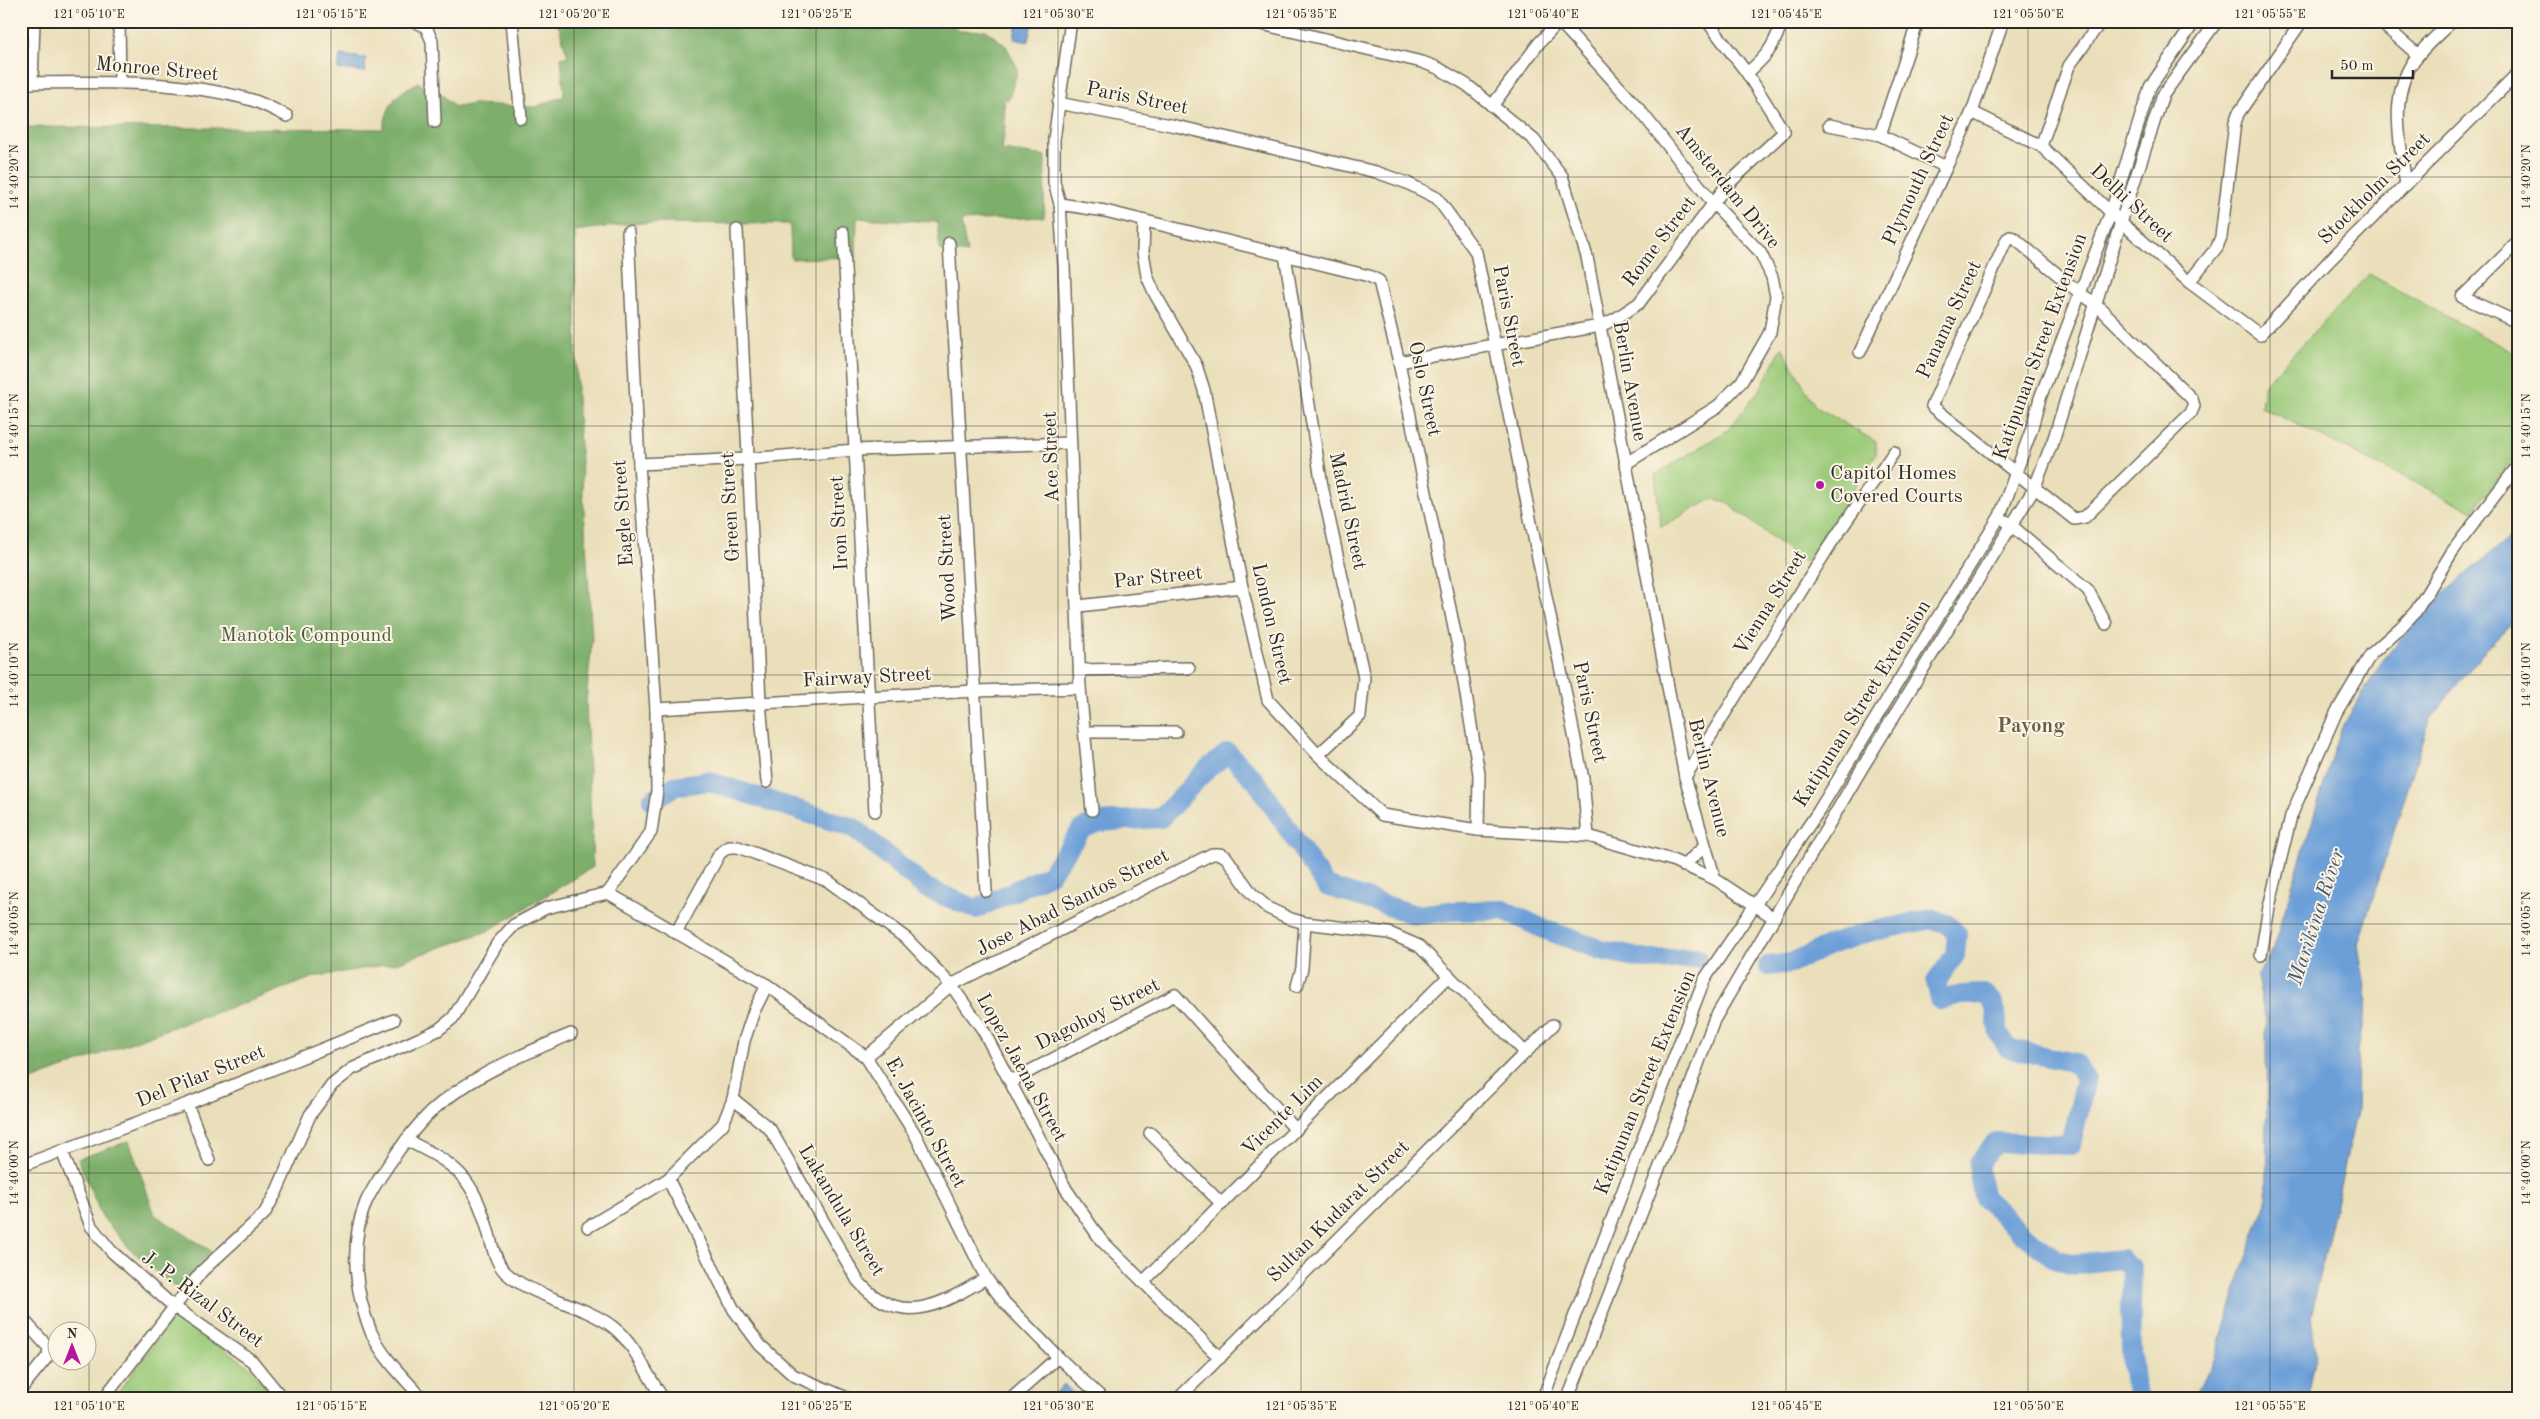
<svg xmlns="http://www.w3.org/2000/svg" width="2540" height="1419" viewBox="0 0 2540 1419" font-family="'Old Standard TT',serif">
  <rect width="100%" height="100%" fill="#fcf5e5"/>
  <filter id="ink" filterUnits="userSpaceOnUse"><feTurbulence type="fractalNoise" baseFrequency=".02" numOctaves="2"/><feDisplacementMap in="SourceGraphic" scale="10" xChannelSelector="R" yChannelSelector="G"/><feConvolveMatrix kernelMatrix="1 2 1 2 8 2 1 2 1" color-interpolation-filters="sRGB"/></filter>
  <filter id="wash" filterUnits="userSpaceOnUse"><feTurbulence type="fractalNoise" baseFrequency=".0096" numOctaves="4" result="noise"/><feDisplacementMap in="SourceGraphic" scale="20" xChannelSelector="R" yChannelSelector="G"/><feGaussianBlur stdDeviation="1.12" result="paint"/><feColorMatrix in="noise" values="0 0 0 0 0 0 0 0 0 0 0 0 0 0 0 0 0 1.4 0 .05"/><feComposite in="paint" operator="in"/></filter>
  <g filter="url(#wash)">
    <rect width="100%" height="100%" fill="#eadfba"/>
    <!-- green -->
    <g fill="#9ccb7a" stroke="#647b52">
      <polygon points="2369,274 2519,356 2519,451 2473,511 2261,407 2264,385"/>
      <polygon points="1782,347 1815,406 1876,442 1876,454 1805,563 1725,501 1712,499 1661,527 1655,475 1728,430 1761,388"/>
      <polygon points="175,1316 249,1366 274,1398 114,1398"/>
    </g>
    <!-- forest -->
    <g fill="#7daf6a" stroke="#546d4a">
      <path d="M576,21H755L770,28H836L846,22L883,21L885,26L953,25L958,31L986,30L1006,46L1018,69L1009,99H1004L1005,127L1002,150L1045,156L1044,217L961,221L967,253L940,250L937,222L857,218L856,257L791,259L790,224L634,223L575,231L577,399L592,639L586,703L593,867L488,931L396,963L314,977L253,1000L167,1029L21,1084V127L383,129C389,102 394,95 419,82L424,89H436L455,107L474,104L535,107L564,96L561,57H568L558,24Z"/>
      <polygon points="129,1141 155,1215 211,1251 178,1290 131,1250 102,1217 78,1159"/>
    </g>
    <!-- water -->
    <g fill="#6c9fd8" stroke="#4c6582">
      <polygon points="1017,21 1032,23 1028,42 1014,39"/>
      <polygon points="340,55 366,58 365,72 338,69"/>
      <polygon points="2519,530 2519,618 2483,653 2430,719 2358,944 2367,999 2358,1052 2357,1110 2311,1317 2316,1354 2308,1398 2194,1398 2215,1359 2242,1268 2267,1202 2266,1021 2257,977 2272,951 2341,729 2383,660 2431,603"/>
      <polygon points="1064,1384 1078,1398 1051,1398"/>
    </g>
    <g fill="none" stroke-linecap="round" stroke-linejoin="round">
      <!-- river -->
      <g stroke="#6c9fd8" stroke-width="20">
        <polyline points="652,800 675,786 708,781 854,828 926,888 976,909 1050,874 1082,829 1099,822 1161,818 1207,769 1228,753 1256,781 1326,886 1416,915 1451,911 1504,910 1541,928 1601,950 1649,960 1697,958"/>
        <path d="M1768,966L1791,963L1832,944L1869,932L1932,919L1947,924L1957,934L1955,955L1936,982L1940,1000L1962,995L1984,994L1994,1003L1999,1034L2008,1048L2075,1063L2086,1079L2071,1145L1996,1142L1978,1164L1983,1196L2021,1233L2057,1260L2076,1264L2121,1259L2132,1268C2132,1301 2126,1371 2140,1398"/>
      </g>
    </g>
  </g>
  <g filter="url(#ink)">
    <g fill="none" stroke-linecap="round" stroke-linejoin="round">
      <!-- minor casing -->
      <g stroke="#6e6a5d" stroke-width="14">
        <g id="minor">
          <polyline points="119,21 120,82"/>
          <polyline points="414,21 426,27 432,41 435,122"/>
          <polyline points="512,21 521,118"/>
          <polyline points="1071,21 1054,139 1054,182 1060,204 1064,266 1080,688 1092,810"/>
          <polyline points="1249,21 1422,62 1438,68 1467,85 1534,140 1562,176 1587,257 1685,777 1715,879 1774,918"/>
          <polyline points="1559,21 1639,109 1713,203 1760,252 1772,277 1776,296 1770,332 1742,381 1718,406 1625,464"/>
          <polyline points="2379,21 2418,55"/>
          <path d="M1747,73C1767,56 1774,47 1782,21"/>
          <path d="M21,83C98,82 177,79 252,100C264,104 275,110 287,116"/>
          <polyline points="32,83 34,21"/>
          <polyline points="1058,103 1176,126 1376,172 1407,183 1437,198 1476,252 1583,779 1588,836"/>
          <polyline points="1492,106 1539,43 1560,21"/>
          <polyline points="1972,112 2041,146 2121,222 2189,282 2260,335 2329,261 2519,72"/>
          <polyline points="1829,125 1880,135 1946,167"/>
          <polyline points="1880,135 1918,21"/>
          <polyline points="2041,146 2069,66 2101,21"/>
          <path d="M2406,185C2400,141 2387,91 2419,54C2429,42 2441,32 2452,21"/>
          <polyline points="1060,204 1105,211 1369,276 1379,281 1399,362 1459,652 1479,774 1478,830"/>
          <polyline points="1144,221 1143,252 1147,276 1155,294 1196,365 1204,390 1242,587 1268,700 1318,755 1382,815 1478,830 1588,836 1672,860 1715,879"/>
          <polyline points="737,230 760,702 767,782"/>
          <polyline points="843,232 875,811"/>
          <polygon points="2010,237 2014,238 2081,294 2096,304 2192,399 2194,406 2191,413 2085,517 2074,519 1932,406 2007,239"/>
          <polyline points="2519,241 2462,297 2519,323"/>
          <polyline points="949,243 986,891"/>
          <polyline points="1285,255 1322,486 1364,678 1360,716 1318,755"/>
          <polyline points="2189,282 2217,247 2221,237 2235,123 2238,114 2302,21"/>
          <polyline points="1860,352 1972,112 2003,21"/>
          <polyline points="1399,362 1600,326 1615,319 1639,303 1727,185 1784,132 1747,73 1707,21"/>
          <polyline points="639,464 748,459 855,450 1070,443"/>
          <polyline points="2006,521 2088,590 2106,624"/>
          <polyline points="1079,606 1242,587"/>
          <polyline points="1080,670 1189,668"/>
          <polyline points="656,709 975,691 1080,688"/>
          <polyline points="1085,732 1176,732"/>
          <polyline points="1685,777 1830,545 1894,452"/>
          <polyline points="1683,866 1704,847"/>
          <polyline points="608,893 767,985 866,1057 915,1134 986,1278 1005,1303 1058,1357 1102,1398"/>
          <polyline points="676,933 720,853 729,847 738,847 828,881 907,939 951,985 983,1030 1066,1189 1101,1240 1220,1358"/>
          <polyline points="2261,955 2269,907 2291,816 2336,713 2371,654 2401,627 2416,611 2452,552 2519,464"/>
          <polyline points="1297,986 1302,968 1305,923"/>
          <polyline points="866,1057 951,985 1212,854 1220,854 1226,857 1252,894 1268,908 1291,919 1305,923 1389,933 1419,946 1525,1052"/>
          <polyline points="1011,1081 1175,995 1296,1130"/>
          <path d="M733,1099L770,1129L858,1281C900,1329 941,1305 986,1278"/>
          <polyline points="187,1104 209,1160"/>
          <polyline points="1150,1133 1222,1204"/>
          <path d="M406,1140C458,1165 473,1177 489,1234C492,1246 496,1263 505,1272C531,1297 584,1304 613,1327C636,1345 646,1375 663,1398"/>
          <polyline points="62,1151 91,1226 111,1251 173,1306 252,1361 282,1398"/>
          <polyline points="21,1166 187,1104 394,1020"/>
          <polyline points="668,1179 734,1310 760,1345 793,1375 847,1398"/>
          <polyline points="588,1227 668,1179 723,1124 733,1099 744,1041 754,1011 767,985"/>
          <polyline points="1143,1282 1449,976"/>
          <polyline points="21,1317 49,1348 48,1356 21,1389"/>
          <polyline points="104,1398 202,1271 264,1214 276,1193 310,1115 332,1085 352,1069 438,1030 453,1018 497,944 514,925 546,908 608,893 651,832 657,791 656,709 639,464 628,232"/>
          <path d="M422,1398C404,1378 382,1357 371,1332C355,1293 349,1243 366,1202C373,1187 384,1171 394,1157C407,1138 422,1118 441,1103C480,1072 526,1053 571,1034"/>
          <polyline points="1012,1398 1058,1357"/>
          <polyline points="1179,1398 1553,1025"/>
          <polyline points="1543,1398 1704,980 1818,812 2000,516 2031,431 2040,398 2111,212 2150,87 2195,21"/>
          <polyline points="1568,1398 1674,1131 1714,1020 1862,768 2034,489 2054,438 2121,222 2163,95 2217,21"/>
        </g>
      </g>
      <!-- minor -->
      <use href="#minor" stroke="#fff" stroke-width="11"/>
    </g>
  </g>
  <!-- ticks -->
  <path fill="none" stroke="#2b2b2b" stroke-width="1" stroke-opacity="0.45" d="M89,21V1398M331,21V1398M574,21V1398M816,21V1398M1058,21V1398M1301,21V1398M1543,21V1398M1786,21V1398M2028,21V1398M2270,21V1398M2513,21V1398M21,177H2519M21,426H2519M21,675H2519M21,924H2519M21,1173H2519"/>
  <!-- markers -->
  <circle fill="#b5179e" stroke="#fcf5e5" stroke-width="2" cx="1820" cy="485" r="5"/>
  <g text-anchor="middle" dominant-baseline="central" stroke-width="4" stroke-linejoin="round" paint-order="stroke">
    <!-- street labels -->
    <g font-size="20" fill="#2b2b2b" stroke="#fcf5e5">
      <text transform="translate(157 70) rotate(5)">Monroe Street</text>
      <text transform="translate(1137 99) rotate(11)">Paris Street</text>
      <text transform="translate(1919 180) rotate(-65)">Plymouth Street</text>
      <text transform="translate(1727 187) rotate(51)">Amsterdam Drive</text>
      <text transform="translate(2375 189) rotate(-45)">Stockholm Street</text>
      <text transform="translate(2131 204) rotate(43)">Delhi Street</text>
      <text transform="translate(1660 242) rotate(-53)">Rome Street</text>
      <text transform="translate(1508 316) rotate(79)">Paris Street</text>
      <text transform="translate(1950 320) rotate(-65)">Panama Street</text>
      <text transform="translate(2041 347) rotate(-70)">Katipunan Street Extension</text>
      <text transform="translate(1629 381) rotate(80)">Berlin Avenue</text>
      <text transform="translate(1424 389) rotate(78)">Oslo Street</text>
      <text transform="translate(1052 457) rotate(-92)">Ace Street</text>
      <text transform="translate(731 507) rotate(-93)">Green Street</text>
      <text transform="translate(1347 511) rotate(78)">Madrid Street</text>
      <text transform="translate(624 513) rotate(-94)">Eagle Street</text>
      <text transform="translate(840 523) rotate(-93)">Iron Street</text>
      <text transform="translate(948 568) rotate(-93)">Wood Street</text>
      <text transform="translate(1158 578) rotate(-6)">Par Street</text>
      <text transform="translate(1771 603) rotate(-58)">Vienna Street</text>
      <text transform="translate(1271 624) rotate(77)">London Street</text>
      <text transform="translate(867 678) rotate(-3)">Fairway Street</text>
      <text transform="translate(1863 704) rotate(-58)">Katipunan Street Extension</text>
      <text transform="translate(1589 712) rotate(78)">Paris Street</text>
      <text transform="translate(1708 778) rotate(76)">Berlin Avenue</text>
      <text transform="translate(1073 903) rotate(-27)">Jose Abad Santos Street</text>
      <text transform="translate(1098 1015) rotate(-27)">Dagohoy Street</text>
      <text transform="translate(1021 1068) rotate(61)">Lopez Jaena Street</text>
      <text transform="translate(201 1077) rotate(-22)">Del Pilar Street</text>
      <text transform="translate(1646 1083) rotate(-68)">Katipunan Street Extension</text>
      <text transform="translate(1283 1116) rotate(-45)">Vicente Lim</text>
      <text transform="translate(925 1123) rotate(61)">E. Jacinto Street</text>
      <text transform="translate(841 1211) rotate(59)">Lakandula Street</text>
      <text transform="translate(1339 1212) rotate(-45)">Sultan Kudarat Street</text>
      <text transform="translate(202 1300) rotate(37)">J. P. Rizal Street</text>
    </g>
    <!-- poi labels -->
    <g font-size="20" fill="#2b2b2b" stroke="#fcf5e5" text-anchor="start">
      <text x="1830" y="474">Capitol Homes<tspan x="1830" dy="23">Covered Courts</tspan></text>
    </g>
    <!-- park labels -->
    <g font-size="20" fill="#4d5b43" stroke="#fcf5e5">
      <text x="306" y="636">Manotok Compound</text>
    </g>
    <!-- neighbourhood labels -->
    <g font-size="21" font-weight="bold" fill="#6d5b4a" stroke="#fcf5e5">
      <text x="2031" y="726">Payong</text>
    </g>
    <!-- water labels -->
    <g font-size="21" font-style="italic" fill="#455970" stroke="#fcf5e5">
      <text transform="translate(2317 917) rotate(-72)">Marikina River</text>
    </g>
  </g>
  <!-- margin -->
  <rect width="2540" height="1419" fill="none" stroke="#fcf5e5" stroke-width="55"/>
  <!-- north arrow -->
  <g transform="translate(72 1346)"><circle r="24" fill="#fcf5e5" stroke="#a8a49b"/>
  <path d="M0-4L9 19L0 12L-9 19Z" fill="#b5179e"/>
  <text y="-8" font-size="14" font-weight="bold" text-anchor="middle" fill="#2b2b2b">N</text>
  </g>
  <!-- scale -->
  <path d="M2332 70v8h81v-8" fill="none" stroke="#2b2b2b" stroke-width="2.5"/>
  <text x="2340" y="70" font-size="15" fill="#2b2b2b" stroke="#fcf5e5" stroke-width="4" paint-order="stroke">50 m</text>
  <rect x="28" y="28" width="2484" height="1364" fill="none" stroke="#2b2b2b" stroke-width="2"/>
  <g font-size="12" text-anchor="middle" fill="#2b2b2b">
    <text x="89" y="18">121°05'10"E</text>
    <text x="331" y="18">121°05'15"E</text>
    <text x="574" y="18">121°05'20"E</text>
    <text x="816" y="18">121°05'25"E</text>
    <text x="1058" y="18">121°05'30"E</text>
    <text x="1301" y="18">121°05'35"E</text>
    <text x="1543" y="18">121°05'40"E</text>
    <text x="1786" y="18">121°05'45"E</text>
    <text x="2028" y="18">121°05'50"E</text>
    <text x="2270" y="18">121°05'55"E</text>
    <text transform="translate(14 177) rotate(-90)" y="4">14°40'20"N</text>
    <text transform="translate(2526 177) rotate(-90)" y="4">14°40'20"N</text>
    <text transform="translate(14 426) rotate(-90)" y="4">14°40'15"N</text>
    <text transform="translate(2526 426) rotate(-90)" y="4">14°40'15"N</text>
    <text transform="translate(14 675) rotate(-90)" y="4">14°40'10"N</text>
    <text transform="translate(2526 675) rotate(-90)" y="4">14°40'10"N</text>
    <text transform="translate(14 924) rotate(-90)" y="4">14°40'05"N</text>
    <text transform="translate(2526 924) rotate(-90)" y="4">14°40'05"N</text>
    <text transform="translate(14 1173) rotate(-90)" y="4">14°40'00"N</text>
    <text transform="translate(2526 1173) rotate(-90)" y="4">14°40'00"N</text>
    <text x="89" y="1410">121°05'10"E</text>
    <text x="331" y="1410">121°05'15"E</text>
    <text x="574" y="1410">121°05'20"E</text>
    <text x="816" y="1410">121°05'25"E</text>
    <text x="1058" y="1410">121°05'30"E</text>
    <text x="1301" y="1410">121°05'35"E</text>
    <text x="1543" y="1410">121°05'40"E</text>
    <text x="1786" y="1410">121°05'45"E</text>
    <text x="2028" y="1410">121°05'50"E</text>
    <text x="2270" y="1410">121°05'55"E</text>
  </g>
</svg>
